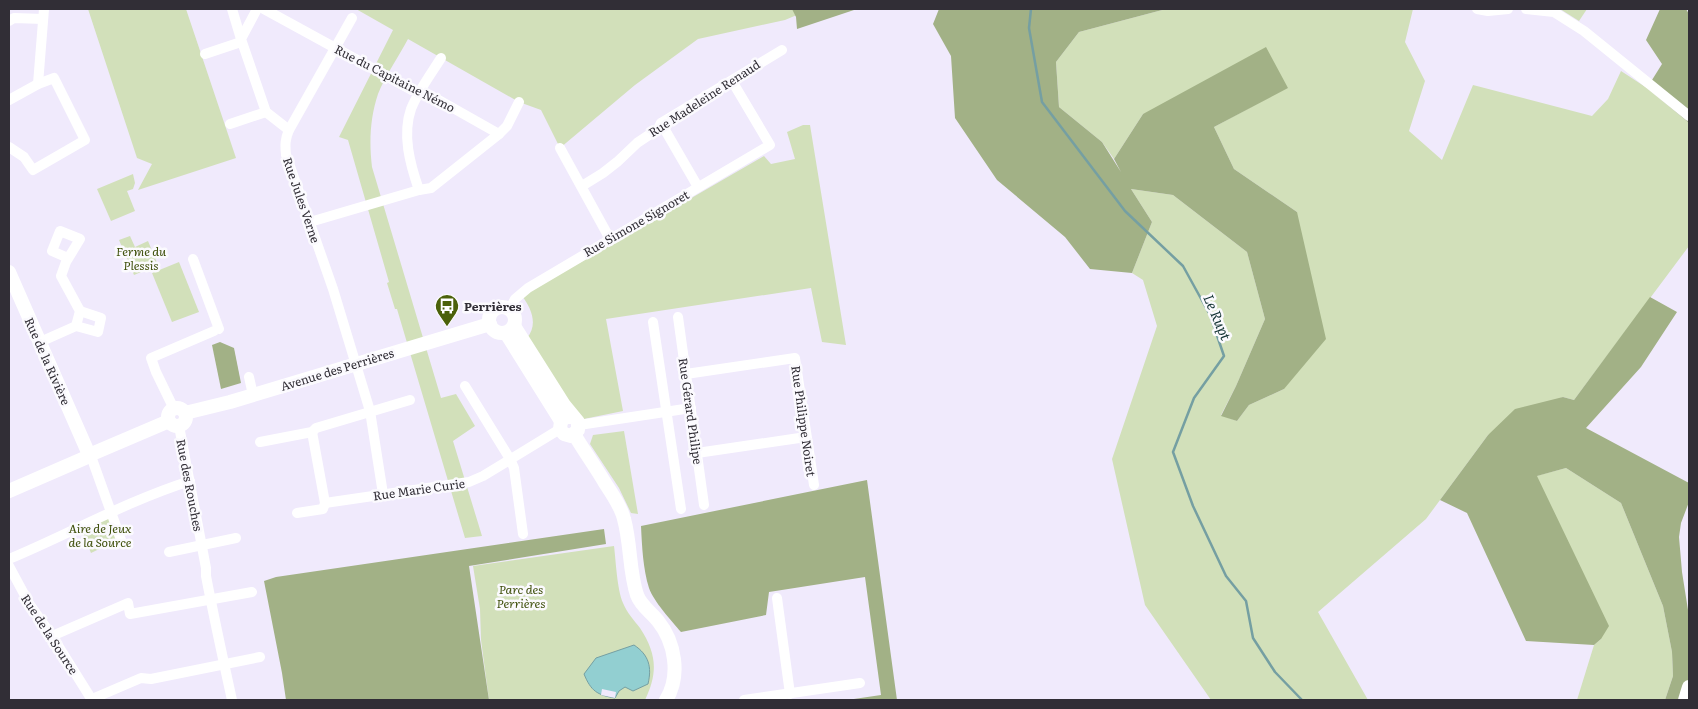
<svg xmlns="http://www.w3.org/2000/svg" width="1698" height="709" viewBox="0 0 1698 709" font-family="Literata,serif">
  <rect width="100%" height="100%" fill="#f0eafc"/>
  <!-- green -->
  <g fill="#d2e0ba">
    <polygon points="88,9 186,9 236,158 138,190 152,164 137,158"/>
    <path d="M356,9H811L785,20L698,39L635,85L560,148L541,110L519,102L408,39C399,56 385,76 378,94C370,118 369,142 372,167L441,398L456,394L475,426L453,441L482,536L465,538L397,309H395L387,283L389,282L348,140L339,137L393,30Z"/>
    <polygon points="1166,9 1413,9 1405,42 1425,81 1409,131 1442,160 1473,85 1592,116 1608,99 1621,71 1647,88 1689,123 1689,246 1574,400 1563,397 1488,435 1426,519 1318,612 1368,700 1211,700 1145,605 1112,459 1157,326 1143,280 1132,273 1152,222 1131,189 1173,195 1247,252 1265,319 1236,386 1221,415 1237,421 1249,405 1284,389 1297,212 1234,169 1214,127 1288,87 1143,114 1114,159 1102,142 1059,107 1056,62 1079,32"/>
    <polygon points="1560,9 1587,9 1579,21"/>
    <path d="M803,125H810L846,345L822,342L811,288L606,319L623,411L584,419L571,411L527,338C538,325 532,309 522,296L764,156L771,164L795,159L787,132Z"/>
    <polygon points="133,174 135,183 133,189 127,191 135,211 111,221 97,189"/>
    <polygon points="130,236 135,247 148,241 158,265 134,275 119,240"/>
    <polygon points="179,262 199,312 172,322 152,273"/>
    <polygon points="624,431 638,514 631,513 619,488 590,444 593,435"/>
    <polygon points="1566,468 1621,503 1663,606 1672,652 1673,676 1665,700 1577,700 1594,645 1601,639 1536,476"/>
    <polygon points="110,517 118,540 91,553 81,529"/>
    <path d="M614,546C616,562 617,589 623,603C627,613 634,620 640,628C657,654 658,673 645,700H600L596,699L489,700L481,640L480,609L473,566Z"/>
  </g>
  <!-- forest -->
  <g fill="#a2b186">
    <polygon points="792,9 857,9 797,29 796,17"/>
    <polygon points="939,9 1166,9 1079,32 1056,62 1059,107 1102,142 1121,172 1114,159 1143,114 1266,47 1288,88 1214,127 1234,169 1297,212 1326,339 1284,389 1249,405 1237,421 1221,416 1236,386 1265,319 1247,252 1173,195 1131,189 1152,222 1132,273 1090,269 1065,237 997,180 955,118 951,56 933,24"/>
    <polygon points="1660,9 1686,9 1689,14 1689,123 1647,88 1662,64 1646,40"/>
    <polygon points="1650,297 1677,312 1641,367 1586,428 1689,483 1689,502 1681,523 1679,537 1682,572 1688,610 1689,610 1689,700 1665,700 1673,676 1672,652 1663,606 1621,503 1566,468 1537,476 1609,626 1601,639 1594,645 1526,641 1467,513 1440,500 1488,435 1515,409 1563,397 1574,400"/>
    <polygon points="220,342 234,348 241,383 221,389 212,345"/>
    <path d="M867,480L897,700H847L881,695L865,577L769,592L766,615L681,632C671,620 654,602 649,588C643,569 642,546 641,526Z"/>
    <polygon points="604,529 606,544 469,566 489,700 286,700 282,673 264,581 276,577"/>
  </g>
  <!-- water -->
  <path fill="#92cfd1" stroke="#759fa2" d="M634,645C649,655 652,667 648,684L633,691L625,687L619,691L615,698C597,695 591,691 584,674L596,658Z"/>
  <!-- pier -->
  <polygon fill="#f0eafc" points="602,689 616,692 615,698 601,695"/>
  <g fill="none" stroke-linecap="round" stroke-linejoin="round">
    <!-- stream -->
    <polyline stroke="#759fa2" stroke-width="2.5" points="1031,9 1029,28 1042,102 1125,211 1183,266 1210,315 1224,356 1194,398 1173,452 1193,506 1226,576 1246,601 1253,638 1275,672 1302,700"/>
    <!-- street -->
    <g stroke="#fff" stroke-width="10">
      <polyline points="232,9 241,39"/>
      <polyline points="257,9 241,39 266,112 289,130"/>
      <polyline points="264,9 412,90 437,99 499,134"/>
      <polyline points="1477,9 1488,11 1508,9"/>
      <polyline points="1526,9 1554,12 1584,31 1689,116"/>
      <path d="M352,18L289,130C285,139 285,145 286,155L333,289L370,411L383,494"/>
      <polyline points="9,21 14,18 43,19"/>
      <polyline points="205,54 241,42"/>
      <polyline points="38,84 44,9"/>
      <polyline points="9,100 38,84 54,78 85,140 33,170 24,157 9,147"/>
      <polyline points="661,123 698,187"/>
      <polyline points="230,124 266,112"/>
      <polyline points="560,148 610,239"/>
      <polyline points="582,186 603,173 617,162 637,143 658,129 661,123 782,50"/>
      <path d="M419,190C410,164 402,135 411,109C418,91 431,74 441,58"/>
      <polyline points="310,222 419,190 431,188 499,134 507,126 519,102"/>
      <polyline points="193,259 219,329"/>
      <polyline points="510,309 515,299 528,288 770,145 732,81"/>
      <polyline points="678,317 704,505"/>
      <polyline points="653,322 681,509"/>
      <polyline points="76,326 98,332 101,318 80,311"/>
      <polyline points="40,342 76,326 80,311 61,276 66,262 80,239 60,231 52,251 68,258"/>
      <polyline points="686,374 795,358 814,485"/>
      <polyline points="249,377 253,395"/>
      <polyline points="465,386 510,459 514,468 523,534"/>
      <polyline points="174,409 156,372 151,358 214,331"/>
      <polyline points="579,425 691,408"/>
      <path d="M179,426L206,568V576C214,618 223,659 232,700"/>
      <polyline points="260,442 312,432 316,428 410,400"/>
      <polyline points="697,453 806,437"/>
      <polyline points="92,459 121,540"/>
      <polyline points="325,503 469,482 483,476 560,429"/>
      <polyline points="297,513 323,509 325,503 312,432"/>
      <polyline points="169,552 236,538"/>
      <path d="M9,559C69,534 127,501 190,481"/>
      <polyline points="9,566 30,605 52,636 92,700"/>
      <polyline points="777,598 790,694"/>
      <polyline points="52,636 128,603 130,614 252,592"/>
      <polyline points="92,699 141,678 151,679 260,657"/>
      <polyline points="744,700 860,683"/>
    </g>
    <!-- secondary -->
    <g stroke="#fff" stroke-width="14">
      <polyline points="9,272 87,450"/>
      <circle cx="502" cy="320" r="13"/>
      <polyline points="514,326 564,405 578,422 578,430 571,436 564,434 560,429 561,421 566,417 573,417"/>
      <polyline points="506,333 561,421"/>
      <circle cx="177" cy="417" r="9"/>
      <polyline points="185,413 230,402 490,324"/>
      <path d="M574,434C584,451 595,466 605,483C612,494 621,506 624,519C631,544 629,571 637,595C641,606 651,612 658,621C675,642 681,676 666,700"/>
      <polyline points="94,453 169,421"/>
      <polyline points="9,491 85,458"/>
      <polyline points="1685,700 1689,687"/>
    </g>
  </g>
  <!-- icons -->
  <defs>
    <g id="bus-pin" transform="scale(1.25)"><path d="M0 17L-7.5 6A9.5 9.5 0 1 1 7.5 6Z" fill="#4b610a" stroke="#fbfafe"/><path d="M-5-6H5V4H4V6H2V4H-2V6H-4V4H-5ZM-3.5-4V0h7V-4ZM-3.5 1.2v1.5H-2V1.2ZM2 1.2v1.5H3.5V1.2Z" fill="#fff"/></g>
  </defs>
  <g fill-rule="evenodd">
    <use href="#bus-pin" x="447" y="306"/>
  </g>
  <g text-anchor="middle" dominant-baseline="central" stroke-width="5" stroke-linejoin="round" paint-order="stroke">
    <!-- street labels -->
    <g font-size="12" fill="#312e36" stroke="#fbfafe">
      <text transform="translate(395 78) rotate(27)">Rue du Capitaine Némo</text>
      <text transform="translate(704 98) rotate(-33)">Rue Madeleine Renaud</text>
      <text transform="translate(302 200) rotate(71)">Rue Jules Verne</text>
      <text transform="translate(636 223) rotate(-30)">Rue Simone Signoret</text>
      <text transform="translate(48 361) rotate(66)">Rue de la Rivière</text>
      <text transform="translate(337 369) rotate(-17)">Avenue des Perrières</text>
      <text transform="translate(691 411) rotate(82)">Rue Gérard Philipe</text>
      <text transform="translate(804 421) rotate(82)">Rue Philippe Noiret</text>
      <text transform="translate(190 485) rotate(79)">Rue des Rouches</text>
      <text transform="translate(419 489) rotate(-8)">Rue Marie Curie</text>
      <text transform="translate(50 634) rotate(57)">Rue de la Source</text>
    </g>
    <!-- park labels -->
    <g font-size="12" font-style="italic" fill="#3e4f0a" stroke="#fbfafe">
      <text x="141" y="251">Ferme du<tspan x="141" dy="14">Plessis</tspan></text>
      <text x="100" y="528">Aire de Jeux<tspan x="100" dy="14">de la Source</tspan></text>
      <text x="521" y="589">Parc des<tspan x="521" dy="14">Perrières</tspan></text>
    </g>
    <!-- poi labels -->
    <g font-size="12" font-weight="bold" fill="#312e36" stroke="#fbfafe" text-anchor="start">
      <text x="464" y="306">Perrières</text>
    </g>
    <!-- water labels -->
    <g font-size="14" font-style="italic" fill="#123233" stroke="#fbfafe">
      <text transform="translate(1218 317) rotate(67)">Le Rupt</text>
    </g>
  </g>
  <!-- border -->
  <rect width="1698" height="709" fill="none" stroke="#312e36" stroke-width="20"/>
</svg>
